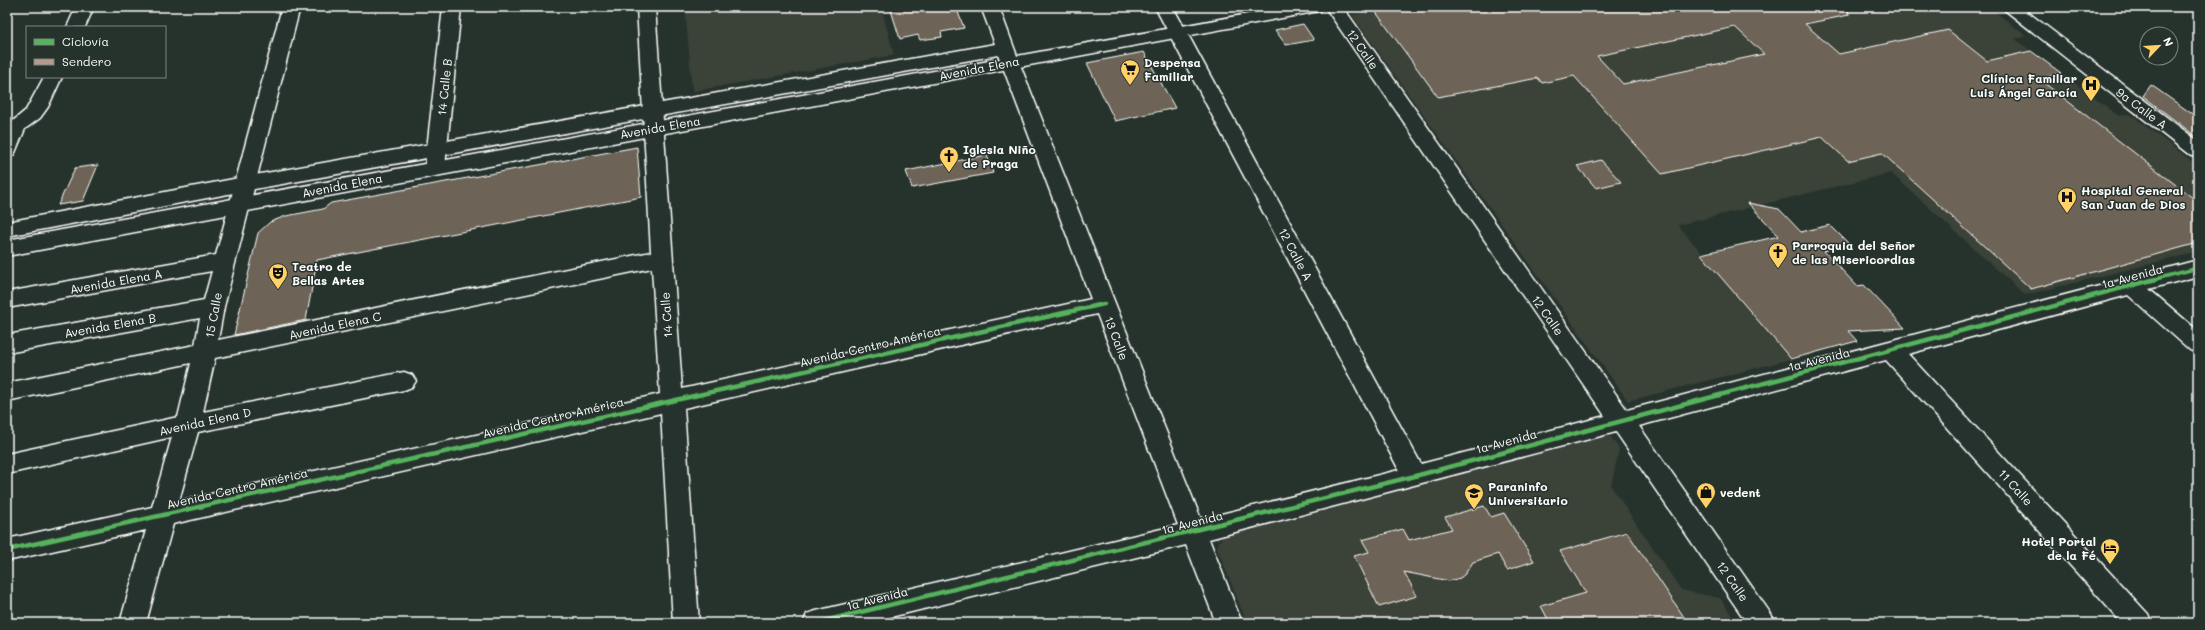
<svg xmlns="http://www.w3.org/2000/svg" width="2205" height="630" viewBox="0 0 2205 630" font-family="Mali,sans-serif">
  <rect width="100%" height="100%" fill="#26332d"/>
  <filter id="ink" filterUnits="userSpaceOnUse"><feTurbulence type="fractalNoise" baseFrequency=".025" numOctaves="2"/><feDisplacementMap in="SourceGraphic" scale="8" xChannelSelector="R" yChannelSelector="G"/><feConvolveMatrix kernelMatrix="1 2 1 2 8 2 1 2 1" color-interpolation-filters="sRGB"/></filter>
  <g filter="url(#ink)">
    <!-- built -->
    <g fill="#3b4239">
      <polygon points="685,7 881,7 894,55 694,91 692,87"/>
      <polygon points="1395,7 1989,7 2026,36 2015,39 2119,116 2130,114 2198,166 2198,252 2025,295 1891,173 1678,225 1791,359 1628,401 1352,15"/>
      <polygon points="1607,436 1611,437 1619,449 1611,486 1681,590 1720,598 1737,623 1247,623 1217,548 1219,541 1225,535"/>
    </g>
    <!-- building -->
    <g fill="#6d6456" stroke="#fff" fill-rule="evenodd">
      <polygon points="890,7 956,7 964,28 941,32 942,37 920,40 918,35 900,39"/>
      <path d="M1395,7H1848L1849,15L1805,24L1839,54L1948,30L1987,61L2031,51L2061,73L2039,79L2198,202V243L2031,289L1882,153L1848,161L1822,137L1662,174L1574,76L1542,83L1538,78L1438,97L1375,11ZM1735,27L1764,54L1623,84L1597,56Z"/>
      <polygon points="1303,24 1314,40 1286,45 1275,30"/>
      <polygon points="1144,52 1175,108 1115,121 1087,63"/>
      <polygon points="2151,85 2198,118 2198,138 2143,96"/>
      <polygon points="637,147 641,197 317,260 306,320 234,335 258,233 270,222 286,216 323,209 331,203"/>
      <polygon points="987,155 993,173 912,188 906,171"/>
      <polygon points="1601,160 1621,182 1596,188 1577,166"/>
      <polygon points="98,165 83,201 58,205 75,168"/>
      <polygon points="1748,203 1779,209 1801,232 1830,225 1849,244 1824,251 1857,286 1864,285 1905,328 1848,331 1857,341 1791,359 1701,254 1779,236"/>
      <polygon points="1484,506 1491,517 1504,513 1534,561 1507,570 1498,554 1473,562 1465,574 1460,578 1449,581 1404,572 1417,596 1379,607 1354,556 1369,552 1362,540 1403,529 1409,540 1452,529 1445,517"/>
      <polygon points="1627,532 1688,623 1550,623 1541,606 1586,593 1560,551"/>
    </g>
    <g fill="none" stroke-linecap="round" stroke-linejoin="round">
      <!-- minor casing -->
      <g stroke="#fff" stroke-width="3">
        <g id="minor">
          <polygon points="76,7 94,7 85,27 67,27"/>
          <path d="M282,7H300L224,307L218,340L651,252L637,7H655L682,389L1091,299L1001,62L1004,58L1010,56L1016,58L1019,62L1201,519L1399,470L1155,7H1173L1421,464L1605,416L1325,7H1343L1627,410L2198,260V276L2149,289L2198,331V353L2190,350L2128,295L1908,354L2148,614L2152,623H2122L1886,360L1639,426L1771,614L1775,623H1747L1616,432L1209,539L1242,623H1216L1186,545L866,623H803L807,614L816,611L1178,525L1097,314L684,408L699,623H673L661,413L173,524L146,623H120L146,530L7,561V539L152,507L172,437L7,474V454L178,417L191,363L7,401V383L195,345L200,318L7,353V335L204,300L212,271L7,308V292L216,255ZM652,268L660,394L179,501L198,432L404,390L412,387L416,381L412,375L404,372L203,412L215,358Z"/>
          <polygon points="443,7 461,7 445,167 442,172 435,174 428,172 425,167"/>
          <polygon points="2001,7 2021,7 2198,141 2198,157 2191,156"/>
          <polygon points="44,77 62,77 48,107 40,118 25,129 14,155 7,156 7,126 26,110"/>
        </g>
      </g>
      <!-- major casing -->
      <g stroke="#fff" stroke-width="3">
        <polygon id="major" points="981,7 999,7 1017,56 1286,7 1323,7 1320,11 1314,12 7,256 7,240 1000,59 998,55 244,191 7,236 7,222 244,177 995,44"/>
      </g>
      <!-- minor -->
      <use href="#minor" fill="#26332d" fill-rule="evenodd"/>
      <!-- major -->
      <use href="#major" fill="#26332d" fill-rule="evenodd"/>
      <!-- quiet -->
      <polyline stroke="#b69a8f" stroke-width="2.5" stroke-dasharray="5 2.5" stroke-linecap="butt" points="84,9 85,7"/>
      <!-- cycleway-far1 casing -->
      <g stroke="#26332d" stroke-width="5.5">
        <polyline id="cycleway-far1" points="2152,280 2198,268"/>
      </g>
      <!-- cycleway casing -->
      <g stroke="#26332d" stroke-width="7">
        <g id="cycleway">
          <polyline points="7,550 1104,304"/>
          <polyline points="816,623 1415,476 2156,279"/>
        </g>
      </g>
      <!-- cycleway-far1 -->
      <use href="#cycleway-far1" stroke="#56b35d" stroke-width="3.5"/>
      <!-- cycleway -->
      <use href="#cycleway" stroke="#56b35d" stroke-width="4.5"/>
    </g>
  </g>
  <!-- icons -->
  <defs>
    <g id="supermarket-pin" transform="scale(1)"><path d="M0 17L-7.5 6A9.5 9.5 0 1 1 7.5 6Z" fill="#ffd166" stroke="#26332d"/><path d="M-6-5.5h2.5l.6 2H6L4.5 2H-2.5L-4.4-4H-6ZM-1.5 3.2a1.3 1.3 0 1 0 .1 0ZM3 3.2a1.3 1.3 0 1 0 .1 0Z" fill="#111"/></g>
    <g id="hospital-pin" transform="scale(1)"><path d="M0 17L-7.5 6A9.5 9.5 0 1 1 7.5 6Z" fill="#ffd166" stroke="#26332d"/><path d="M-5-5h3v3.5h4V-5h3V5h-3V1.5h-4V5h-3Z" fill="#111"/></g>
    <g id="church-pin" transform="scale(1)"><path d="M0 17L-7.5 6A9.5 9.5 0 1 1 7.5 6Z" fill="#ffd166" stroke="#26332d"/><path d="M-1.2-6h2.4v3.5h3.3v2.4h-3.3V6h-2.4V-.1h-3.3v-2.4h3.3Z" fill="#111"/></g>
    <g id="theatre-pin" transform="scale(1)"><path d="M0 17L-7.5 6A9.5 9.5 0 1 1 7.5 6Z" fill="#ffd166" stroke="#26332d"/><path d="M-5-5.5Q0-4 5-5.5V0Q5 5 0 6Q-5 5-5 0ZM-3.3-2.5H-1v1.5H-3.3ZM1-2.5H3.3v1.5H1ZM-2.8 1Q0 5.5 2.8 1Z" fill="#111"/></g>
    <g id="shop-pin" transform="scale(1)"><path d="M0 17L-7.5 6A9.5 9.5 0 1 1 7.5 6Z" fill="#ffd166" stroke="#26332d"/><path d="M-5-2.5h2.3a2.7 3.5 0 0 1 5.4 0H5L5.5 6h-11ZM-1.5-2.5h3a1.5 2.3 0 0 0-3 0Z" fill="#111"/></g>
    <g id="university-pin" transform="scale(1)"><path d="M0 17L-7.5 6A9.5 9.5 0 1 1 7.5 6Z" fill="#ffd166" stroke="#26332d"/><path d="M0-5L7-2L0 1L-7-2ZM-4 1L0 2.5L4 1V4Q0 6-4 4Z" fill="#111"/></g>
    <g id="hotel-pin" transform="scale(1)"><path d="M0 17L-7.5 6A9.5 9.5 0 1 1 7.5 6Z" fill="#ffd166" stroke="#26332d"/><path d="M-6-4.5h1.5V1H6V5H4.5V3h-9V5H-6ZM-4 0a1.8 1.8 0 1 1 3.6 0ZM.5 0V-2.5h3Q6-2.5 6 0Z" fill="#111"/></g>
  </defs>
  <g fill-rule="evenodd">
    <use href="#supermarket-pin" x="1130" y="69"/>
    <use href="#hospital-pin" x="2091" y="85"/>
    <use href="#church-pin" x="949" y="156"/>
    <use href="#hospital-pin" x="2067" y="197"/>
    <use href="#church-pin" x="1778" y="252"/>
    <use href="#theatre-pin" x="278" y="273"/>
    <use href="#shop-pin" x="1706" y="492"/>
    <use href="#university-pin" x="1474" y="493"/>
    <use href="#hotel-pin" x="2110" y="548"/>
  </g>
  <g text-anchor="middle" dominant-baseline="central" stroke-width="3" stroke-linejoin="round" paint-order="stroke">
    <!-- street labels -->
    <g font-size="12" fill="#fff" stroke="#26332d">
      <text transform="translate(1363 49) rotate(55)">12 Calle</text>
      <text transform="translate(979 68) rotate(-11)">Avenida Elena</text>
      <text transform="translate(444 87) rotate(-84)">14 Calle B</text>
      <text transform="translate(2142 108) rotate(37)">9a Calle A</text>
      <text transform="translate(660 127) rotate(-10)">Avenida Elena</text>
      <text transform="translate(342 185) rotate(-11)">Avenida Elena</text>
      <text transform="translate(1296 254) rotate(62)">12 Calle A</text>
      <text transform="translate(2132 276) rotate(-15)">1a Avenida</text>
      <text transform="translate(116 281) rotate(-10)">Avenida Elena A</text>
      <text transform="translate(213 315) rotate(-79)">15 Calle</text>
      <text transform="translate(666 315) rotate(-94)">14 Calle</text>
      <text transform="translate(1548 315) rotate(55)">12 Calle</text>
      <text transform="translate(110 325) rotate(-10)">Avenida Elena B</text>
      <text transform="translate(335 325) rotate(-12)">Avenida Elena C</text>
      <text transform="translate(1117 338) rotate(69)">13 Calle</text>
      <text transform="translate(870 346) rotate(-13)">Avenida Centro América</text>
      <text transform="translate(1819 359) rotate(-14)">1a Avenida</text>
      <text transform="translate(553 417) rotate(-13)">Avenida Centro América</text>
      <text transform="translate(205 421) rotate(-12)">Avenida Elena D</text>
      <text transform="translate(1506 441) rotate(-15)">1a Avenida</text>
      <text transform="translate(2016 487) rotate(48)">11 Calle</text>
      <text transform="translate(237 488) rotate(-13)">Avenida Centro América</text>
      <text transform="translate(1192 522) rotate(-14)">1a Avenida</text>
      <text transform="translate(1733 581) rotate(55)">12 Calle</text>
      <text transform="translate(877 598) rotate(-14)">1a Avenida</text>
    </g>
    <!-- poi labels -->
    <g font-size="12" font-weight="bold" fill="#fff" stroke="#26332d" text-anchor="start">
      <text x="1144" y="62">Despensa<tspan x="1144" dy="14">Familiar</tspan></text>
      <text x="2077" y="78" text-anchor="end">Clínica Familiar<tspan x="2077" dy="14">Luis Ángel García</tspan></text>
      <text x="963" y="149">Iglesia Niño<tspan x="963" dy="14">de Praga</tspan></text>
      <text x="2081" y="190">Hospital General<tspan x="2081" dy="14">San Juan de Dios</tspan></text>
      <text x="1792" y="245">Parroquia del Señor<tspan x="1792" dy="14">de las Misericordias</tspan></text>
      <text x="292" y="266">Teatro de<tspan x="292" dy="14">Bellas Artes</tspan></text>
      <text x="1488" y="486">Paraninfo<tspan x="1488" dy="14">Universitario</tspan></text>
      <text x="1720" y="492">vedent</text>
      <text x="2096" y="541" text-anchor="end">Hotel Portal<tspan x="2096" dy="14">de la Fé</tspan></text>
    </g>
  </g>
  <!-- margin -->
  <rect width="2205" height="630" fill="none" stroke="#26332d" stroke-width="24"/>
  <rect x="12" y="12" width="2181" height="606" fill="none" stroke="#fff" stroke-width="1.5" filter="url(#ink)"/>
  <!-- legend -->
  <rect x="26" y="26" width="140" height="52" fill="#26332d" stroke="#7d8581"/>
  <rect x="34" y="39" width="20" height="6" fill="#56b35d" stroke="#7d8581"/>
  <text x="62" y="46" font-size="12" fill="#ffffff">Ciclovía</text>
  <rect x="34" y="59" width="20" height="6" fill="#b69a8f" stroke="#7d8581"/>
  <text x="62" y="66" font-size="12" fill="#ffffff">Sendero</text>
  <!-- north arrow -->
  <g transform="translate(2159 46) rotate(65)"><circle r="19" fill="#26332d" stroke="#7d8581"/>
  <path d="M0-3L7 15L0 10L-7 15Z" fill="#ffd166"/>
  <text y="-6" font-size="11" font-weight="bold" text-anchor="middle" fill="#ffffff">N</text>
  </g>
</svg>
